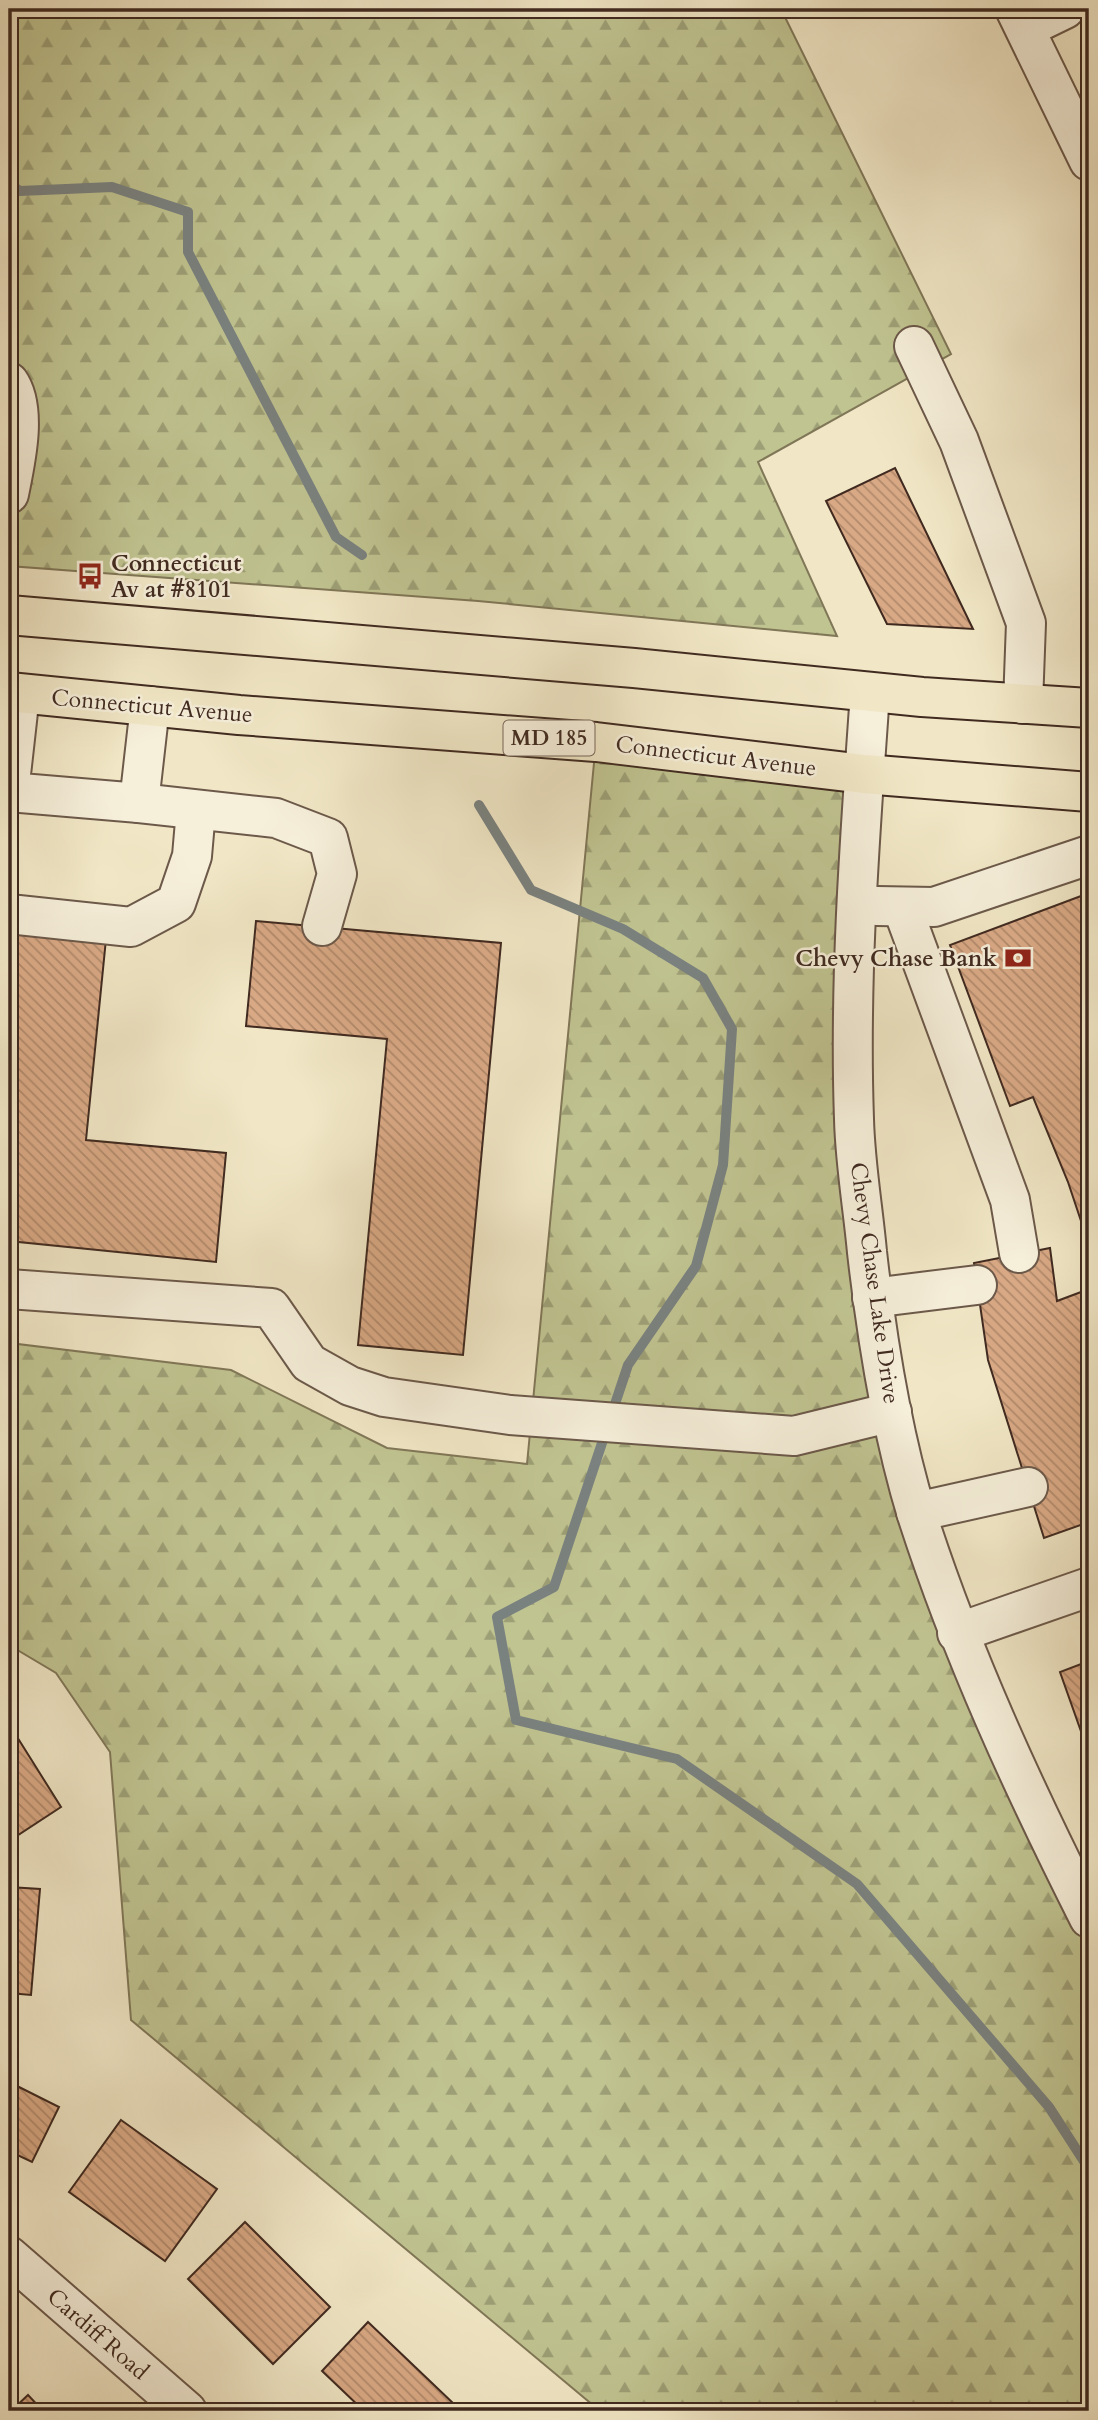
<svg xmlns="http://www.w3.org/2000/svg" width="1098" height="2420" viewBox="0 0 1098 2420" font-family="Cardo,serif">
  <defs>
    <pattern id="forest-firs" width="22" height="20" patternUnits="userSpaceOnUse" patternTransform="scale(1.75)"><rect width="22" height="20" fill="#c0c491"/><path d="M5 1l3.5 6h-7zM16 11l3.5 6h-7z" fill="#9d9f76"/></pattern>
    <pattern id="building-back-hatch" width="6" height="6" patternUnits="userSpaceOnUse" patternTransform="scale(1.75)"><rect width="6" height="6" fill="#d9a985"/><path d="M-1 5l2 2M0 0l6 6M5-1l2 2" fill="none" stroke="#b18a6c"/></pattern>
  </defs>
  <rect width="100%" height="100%" fill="#f1e7c6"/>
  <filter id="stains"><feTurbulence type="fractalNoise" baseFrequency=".00286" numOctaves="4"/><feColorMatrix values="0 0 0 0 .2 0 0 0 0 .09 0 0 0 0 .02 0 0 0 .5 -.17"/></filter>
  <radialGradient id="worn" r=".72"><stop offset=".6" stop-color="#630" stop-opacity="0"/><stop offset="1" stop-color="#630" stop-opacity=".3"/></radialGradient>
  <!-- forest -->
  <g fill="url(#forest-firs)" stroke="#807758" stroke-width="2">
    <polygon points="9,9 781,9 951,354 758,462 837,636 478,601 9,566"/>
    <polygon points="596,742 864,774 854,938 892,1412 1089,1918 1089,2411 600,2411 131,2020 110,1752 56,1673 9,1645 9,1343 231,1370 387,1448 527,1464"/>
  </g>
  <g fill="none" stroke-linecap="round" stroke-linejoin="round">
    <!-- stream -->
    <g stroke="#7a8280" stroke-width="10">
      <polyline points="9,184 20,191 112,187 188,212 188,252 336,537 362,555"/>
      <polyline points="479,805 531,890 623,929 703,978 732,1029 723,1165 696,1266 628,1365 554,1587 497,1617 516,1720 677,1759 857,1884 1049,2107 1089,2169"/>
    </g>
  </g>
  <!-- building -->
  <g fill="url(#building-back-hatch)" stroke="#402a20" stroke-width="2">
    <polygon points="895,468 973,629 887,624 826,501"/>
    <polygon points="1089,893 1089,1245 1068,1182 1033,1097 1010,1106 950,945"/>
    <polygon points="256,921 501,943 463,1355 358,1345 387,1039 246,1026"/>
    <polygon points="9,930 106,939 86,1140 226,1153 216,1262 9,1241"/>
    <polygon points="1050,1248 1057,1301 1089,1289 1089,1522 1044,1538 988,1360 974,1263"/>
    <polygon points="1089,1661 1089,1754 1060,1672"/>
    <polygon points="9,1724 61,1807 12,1839 9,1834"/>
    <polygon points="9,1887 40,1889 31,1995 9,1993"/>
    <polygon points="9,2082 59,2107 32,2162 9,2151"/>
    <polygon points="121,2120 217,2189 165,2261 69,2192"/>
    <polygon points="245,2222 330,2307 273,2364 188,2279"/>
    <polygon points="368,2322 454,2404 447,2411 364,2411 322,2371"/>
    <polygon points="28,2395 43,2411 11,2411"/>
  </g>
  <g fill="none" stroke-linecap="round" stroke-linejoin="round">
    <!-- minor casing -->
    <g stroke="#6c594a" stroke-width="42">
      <g id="minor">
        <polyline points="1015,9 1089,161"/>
        <polyline points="1026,28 1065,9"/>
        <polyline points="914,346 959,441 1026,623 1023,704"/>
        <path d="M9,382C28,409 15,464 9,494"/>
        <path d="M870,693C860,835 849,977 854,1119C855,1163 863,1208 867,1252C877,1340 891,1430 917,1515C962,1655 1023,1787 1089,1918"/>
        <polyline points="20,694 9,792 139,803 150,706"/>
        <polyline points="139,803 276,818 328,838 337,874 322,926"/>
        <polyline points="877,906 934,907 1089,855"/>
        <polyline points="902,907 1010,1200 1019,1253"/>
        <polyline points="9,914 131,927 176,903 192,856 196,810"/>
        <polyline points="9,1289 271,1308 309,1363 350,1386 384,1397 510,1415 794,1436 892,1412"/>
        <polyline points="872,1298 977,1285"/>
        <polyline points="916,1512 1028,1487"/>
        <polyline points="957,1633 1089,1587"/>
        <polyline points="9,2256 187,2411"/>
      </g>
    </g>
    <!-- major casing -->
    <g stroke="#402a20" stroke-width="42">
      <g id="major">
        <polyline points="9,615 634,668 922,697 1089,708"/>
        <polyline points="9,692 239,715 596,742 864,774 1089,792"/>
      </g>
    </g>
    <!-- minor -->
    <use href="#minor" stroke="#f6efda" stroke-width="38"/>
    <!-- major -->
    <use href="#major" stroke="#f1e7c6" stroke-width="38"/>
  </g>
  <!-- icons -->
  <defs>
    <g id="bus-bare" transform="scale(2.1)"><path d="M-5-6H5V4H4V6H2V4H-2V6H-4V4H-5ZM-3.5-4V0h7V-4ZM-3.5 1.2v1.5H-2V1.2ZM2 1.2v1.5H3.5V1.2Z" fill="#8f2418" stroke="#f6efda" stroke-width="2.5" paint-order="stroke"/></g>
    <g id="bank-bare" transform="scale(2.1)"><path d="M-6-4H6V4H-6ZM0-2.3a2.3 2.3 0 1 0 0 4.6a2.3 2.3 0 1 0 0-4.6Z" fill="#8f2418" stroke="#f6efda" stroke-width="2.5" paint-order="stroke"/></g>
  </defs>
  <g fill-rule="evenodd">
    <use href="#bus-bare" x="90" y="576"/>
    <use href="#bank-bare" x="1018" y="958"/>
  </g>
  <g text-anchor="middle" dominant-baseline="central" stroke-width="5" stroke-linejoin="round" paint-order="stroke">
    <!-- shield labels -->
    <rect fill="#f6efda" stroke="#776558" stroke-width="2" x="503.5" y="720.5" width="91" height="35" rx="5"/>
    <g font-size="21" font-weight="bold" fill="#402a20">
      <text x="549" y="738">MD 185</text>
    </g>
    <!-- poi labels -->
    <g font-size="23" font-weight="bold" fill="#402a20" stroke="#f6efda" text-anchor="start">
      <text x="111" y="563">Connecticut<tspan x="111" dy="26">Av at #8101</tspan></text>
      <text x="997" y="958" text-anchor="end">Chevy Chase Bank</text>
    </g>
    <!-- street labels -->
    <g font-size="23" fill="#402a20" stroke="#f6efda">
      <text transform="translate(152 706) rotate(5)">Connecticut Avenue</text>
      <text transform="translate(716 756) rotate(7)">Connecticut Avenue</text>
      <text transform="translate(875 1283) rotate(82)">Chevy Chase Lake Drive</text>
      <text transform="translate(98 2334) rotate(41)">Cardiff Road</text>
    </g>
  </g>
  <!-- margin -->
  <rect width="1098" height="2420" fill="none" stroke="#f1e7c6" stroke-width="35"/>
  <rect x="10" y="10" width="1077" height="2399" fill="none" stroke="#402a20" stroke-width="3.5"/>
  <rect x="18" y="18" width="1063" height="2385" fill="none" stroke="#402a20" stroke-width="2"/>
  <rect width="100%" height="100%" filter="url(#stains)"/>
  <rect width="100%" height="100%" fill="url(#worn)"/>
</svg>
